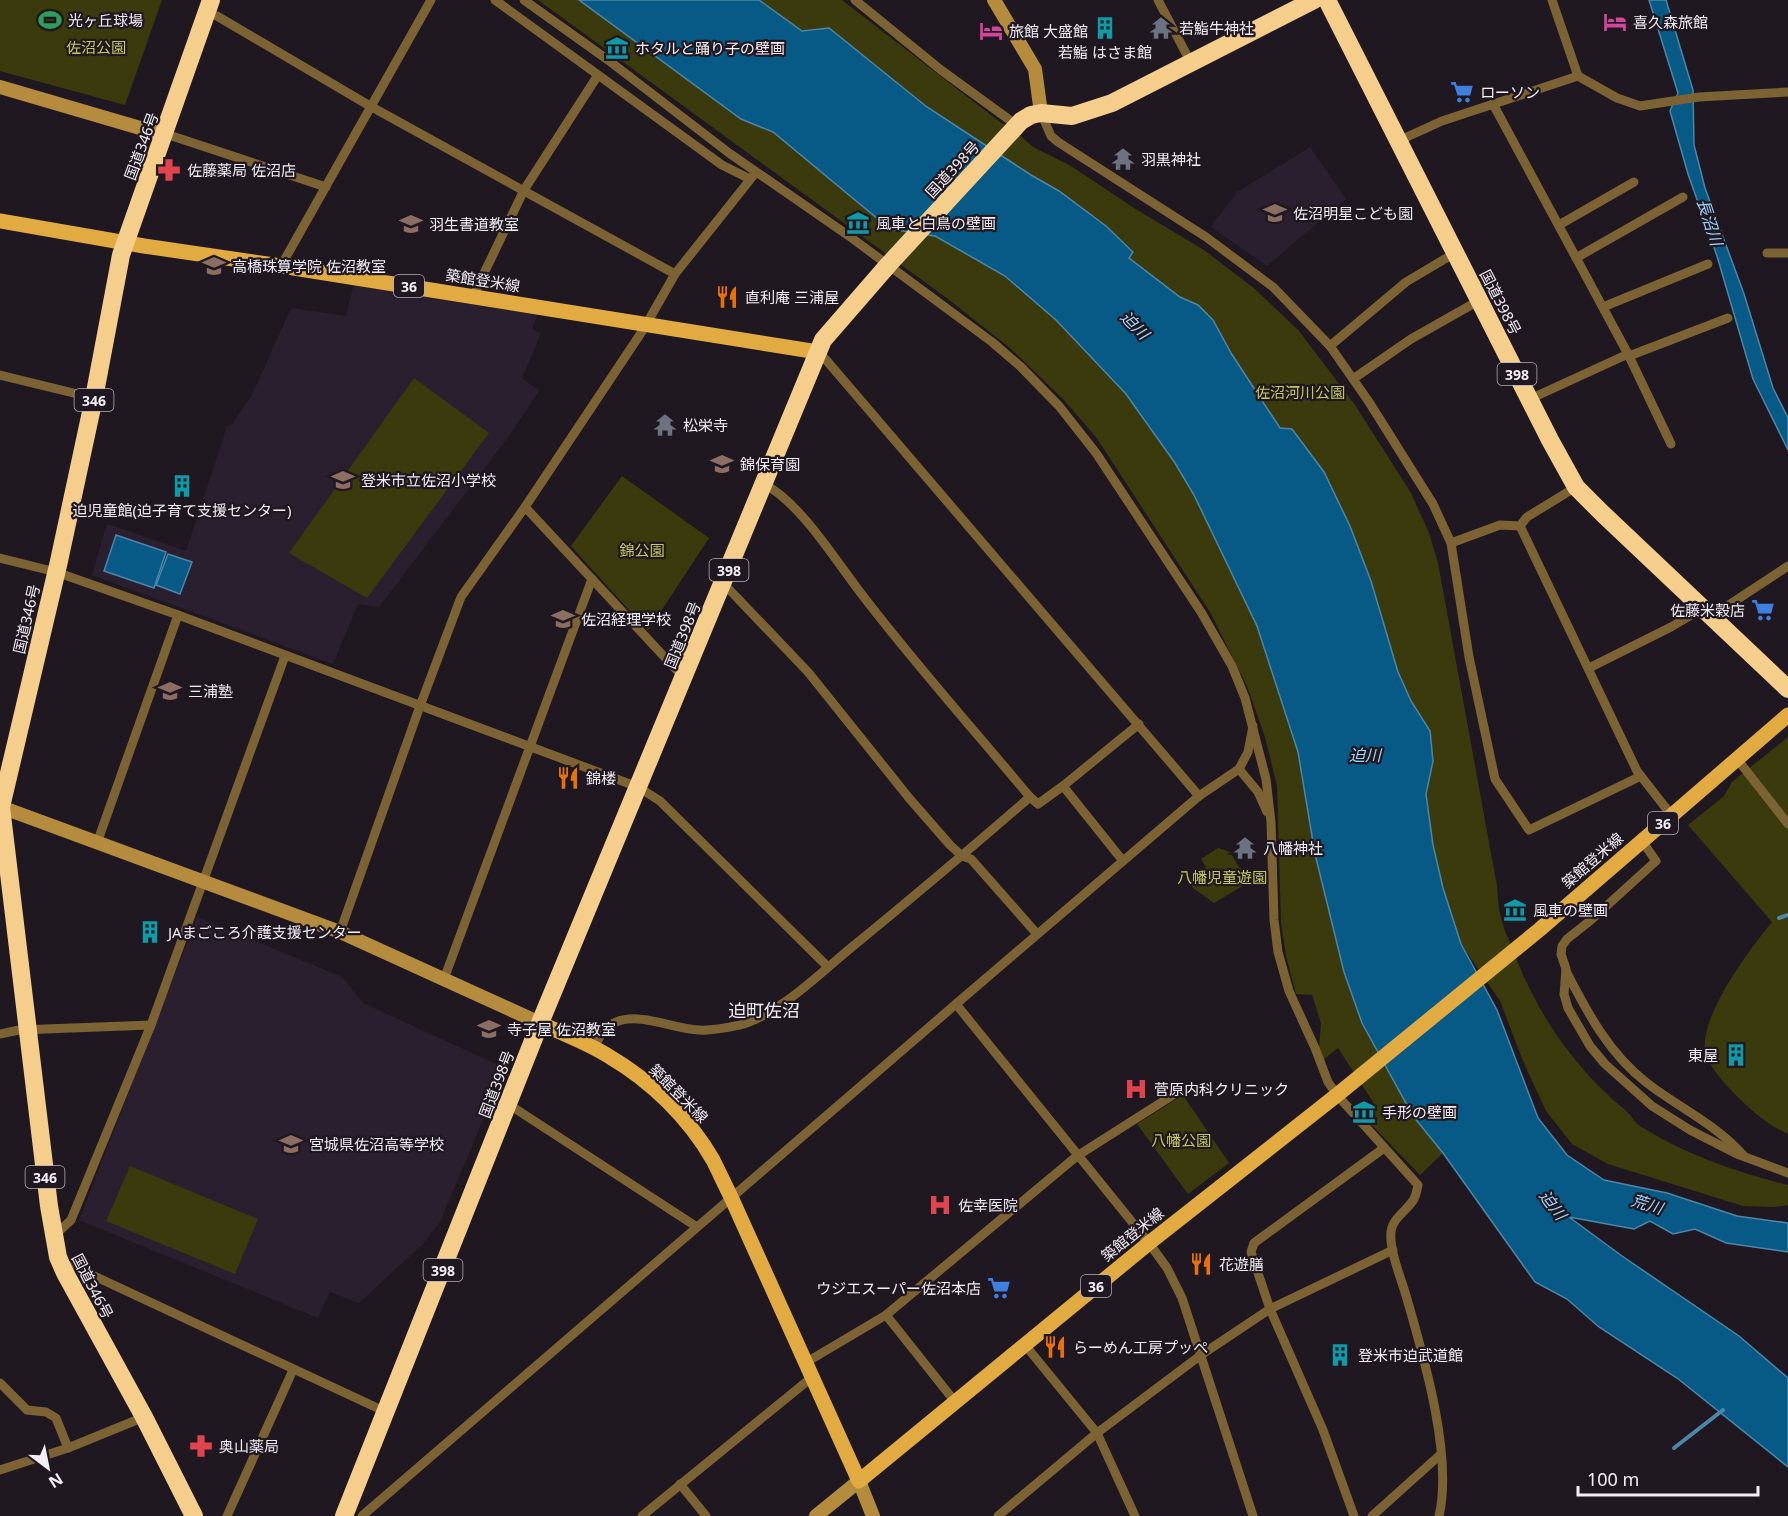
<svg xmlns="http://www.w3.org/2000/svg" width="1788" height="1516" viewBox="0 0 1788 1516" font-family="'Noto Sans','Noto Sans JP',sans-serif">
  <rect width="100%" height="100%" fill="#1f1821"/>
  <!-- built -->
  <g fill="#2a1f2e">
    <polygon points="1310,147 1346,199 1267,266 1211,227 1237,192"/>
    <polygon points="354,284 537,315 532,329 541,333 522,378 539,391 509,436 379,607 358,604 333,664 92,575 107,524 186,551 227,426 232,424 252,395 291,308 346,316"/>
    <polygon points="197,917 342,977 363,1003 505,1068 440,1222 423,1244 359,1303 330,1292 318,1318 79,1220"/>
  </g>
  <!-- green -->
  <g fill="#3a3a0c">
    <polygon points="0,0 162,0 125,105 0,71"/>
    <polygon points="538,0 579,0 741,119 773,132 890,229 935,236 1005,276 1056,320 1126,394 1175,463 1194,495 1257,626 1298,752 1315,854 1344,972 1362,1023 1413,1116 1443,1153 1420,1175 1367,1120 1375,1105 1338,1048 1323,1060 1319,1048 1321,1023 1312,995 1296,994 1286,956 1281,922 1277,786 1265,737 1247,686 1210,612 1096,437 1063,399 1010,348 948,299"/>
    <path d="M759,0H842L1000,122L1013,129L1033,147L1071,166L1134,208L1204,250L1255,289L1299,331L1355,405L1411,493L1429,533L1438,563L1497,886C1498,896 1498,907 1501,917C1503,928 1508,938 1512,947C1535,1011 1573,1067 1625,1110C1631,1114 1634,1122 1640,1126C1686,1155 1736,1172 1788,1185V1205L1774,1207L1743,1206L1608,1164L1572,1144L1546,1111L1523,1061L1500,1001L1461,944L1443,888L1433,845L1426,794L1433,761L1398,672L1371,581L1350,526L1280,428L1231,353L1213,320L1198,305L1180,297L1129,258L1133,251L1106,226L1059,191L1031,175L927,107L829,28L802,31Z"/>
    <polygon points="414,378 489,433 367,598 289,553"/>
    <polygon points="622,476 709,538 648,631 571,546"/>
    <path d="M1788,737V1134C1780,1130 1772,1126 1764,1120C1748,1108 1708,1071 1705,1051C1700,1015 1750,949 1772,922L1688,825L1724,796L1732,782Z"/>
    <polygon points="1218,848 1230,852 1239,867 1252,873 1249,882 1214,903 1193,888 1189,880 1206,867 1201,859"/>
    <polygon points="1183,1095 1229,1163 1188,1194 1137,1124"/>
    <polygon points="130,1166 258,1219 235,1274 106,1221"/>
  </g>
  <!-- water -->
  <g fill="#075a85" stroke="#4e86a7" stroke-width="1.5">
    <polygon points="579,0 759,0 802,31 829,28 927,107 1031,175 1059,191 1106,226 1133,252 1129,258 1180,297 1198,305 1213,320 1231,353 1280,428 1292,429 1324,472 1350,526 1371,581 1398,672 1411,701 1430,731 1433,761 1426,794 1433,845 1443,888 1461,944 1497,1010 1538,1118 1567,1155 1604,1180 1667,1193 1737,1216 1788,1223 1788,1252 1726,1243 1695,1229 1673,1234 1650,1221 1634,1229 1569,1217 1622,1256 1739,1336 1788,1378 1788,1467 1677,1378 1599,1327 1567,1299 1535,1282 1443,1153 1413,1116 1362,1023 1344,972 1315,854 1298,752 1257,626 1194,495 1175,463 1126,394 1056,320 1005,276 935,236 890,229 773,132 741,119"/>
    <polygon points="1649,0 1666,0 1693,90 1694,145 1705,188 1744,294 1773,388 1788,418 1788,450 1753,379 1717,256 1688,174 1670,111 1678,93"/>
    <polygon points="116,535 166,552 154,588 104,571"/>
    <polygon points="168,554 192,562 180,594 156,585"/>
  </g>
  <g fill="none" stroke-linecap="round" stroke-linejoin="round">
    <!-- stream -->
    <g stroke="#4e86a7" stroke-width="4">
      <polyline points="1779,918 1788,915"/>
      <polyline points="1674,1448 1723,1410"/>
    </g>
    <!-- street -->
    <g stroke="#7c6334" stroke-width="9">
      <polyline points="495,0 722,165 750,179"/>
      <path d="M524,0L608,60L729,153L849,236L992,342L1021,367L1059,406L1096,453L1201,612L1232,666L1245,698L1266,779L1271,822L1274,920L1278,952L1289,991L1315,1048L1328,1082L1337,1095L1418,1185C1417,1190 1416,1195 1414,1199C1408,1210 1392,1218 1391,1232C1389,1251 1402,1280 1407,1299C1424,1358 1453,1456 1439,1516"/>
      <polyline points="855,0 941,70 1011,121 1013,129"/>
      <polyline points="1158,0 1191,63"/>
      <polyline points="1552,0 1578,76"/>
      <polyline points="206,13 217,16 370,106 675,274 643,330 525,507 461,597 420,706 340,932"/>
      <polyline points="1493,104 1628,354 1530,399"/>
      <polyline points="1041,113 1051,136 1058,142 1206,237 1273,287 1330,346 1369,402 1433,504 1451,543 1469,657 1495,779 1529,830 1641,776"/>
      <polyline points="164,135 172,136 326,187"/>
      <polyline points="1398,141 1442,121 1578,76 1617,98 1640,106 1699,97 1788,92"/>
      <polyline points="1559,225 1634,182"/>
      <polyline points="1767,253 1788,253"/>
      <polyline points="1576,258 1683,197"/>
      <polyline points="281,266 431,0"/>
      <polyline points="675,274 753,176"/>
      <polyline points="474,297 476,290 524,190 598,75"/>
      <polyline points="1603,307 1708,264"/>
      <polyline points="1330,346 1406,282 1455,253"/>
      <polyline points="818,352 827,361 1199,796"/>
      <polyline points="1628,354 1671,444"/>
      <polyline points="1629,356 1728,318"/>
      <polyline points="0,375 94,398"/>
      <polyline points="1353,379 1411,339 1480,300"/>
      <path d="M764,484C801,503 837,563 863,596C916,665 974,730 1030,797"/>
      <polyline points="525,507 684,678"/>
      <polyline points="1520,526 1527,517 1576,487"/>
      <polyline points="1451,543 1500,525 1520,526 1637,771 1672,816"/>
      <polyline points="0,558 56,572 178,615 638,787 660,801 828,967"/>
      <polyline points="723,583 808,672 909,798 950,845 962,856 971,859 1037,934"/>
      <polyline points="1712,616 1788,566"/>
      <polyline points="1589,668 1671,627 1703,608"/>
      <polyline points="1737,759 1788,824"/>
      <polyline points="1239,769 1248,752 1253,726"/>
      <polyline points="1063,786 1123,861"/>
      <polyline points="1642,841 1656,861 1591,920 1567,939 1562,946 1561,954 1566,969 1564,994 1568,1008 1590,1046 1605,1064 1652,1106 1690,1130 1737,1154 1788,1173"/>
      <polyline points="97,843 178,615"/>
      <path d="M1566,971C1587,1012 1609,1054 1647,1083C1678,1107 1717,1125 1743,1155"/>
      <polyline points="444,979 592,579"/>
      <polyline points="0,1034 19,1030 151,1025"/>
      <path d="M594,1048C598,1040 602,1030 610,1025C636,1009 671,1029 699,1030C713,1031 726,1028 740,1025C780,1014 820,973 852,947C912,898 971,848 1030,797L1038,804L1063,786L1139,724"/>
      <polyline points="508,1104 697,1227"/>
      <polyline points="54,1236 71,1220 151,1025 285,656"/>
      <polyline points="61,1263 77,1268 386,1412"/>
      <polyline points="886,1315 956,1403"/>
      <polyline points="1025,1345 1097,1433 1135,1516"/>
      <polyline points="805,1363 886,1315 1077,1156 1184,1088"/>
      <polyline points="0,1383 27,1410 46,1412 56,1418 68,1448"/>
      <polyline points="0,1470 68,1448 144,1417"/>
      <polyline points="680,1484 706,1516"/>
      <polyline points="227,1516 293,1370"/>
      <polyline points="362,1516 956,1004"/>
      <polyline points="642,1516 811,1378"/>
      <polyline points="998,1516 1097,1433 1201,1355 1270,1309 1393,1250"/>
      <polyline points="1253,1516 1182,1298 1167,1268 1149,1243 956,1004 1199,796 1239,769 1258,792 1267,812"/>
      <polyline points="1354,1516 1323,1430 1270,1309 1251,1252 1254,1243 1384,1148"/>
      <polyline points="1372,1516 1441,1454"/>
    </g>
    <!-- secondary -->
    <g stroke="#b58c3d" stroke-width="14">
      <polyline points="994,0 1035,69 1041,113"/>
      <polyline points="0,87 164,135"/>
      <polyline points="1,807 340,932 540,1023"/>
      <polyline points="816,1516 859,1481 873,1516"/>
    </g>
    <!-- primary -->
    <g stroke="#e1ab41" stroke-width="15">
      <polyline points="0,221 144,246 281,266 818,352"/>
      <path d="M540,1023C563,1034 588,1043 610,1057C651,1081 689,1118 713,1160C719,1172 725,1185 731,1197L859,1481L1149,1243L1337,1095L1539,930L1788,715"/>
    </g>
    <!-- highway -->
    <g stroke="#f5ce8b" stroke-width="18">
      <polyline points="1327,0 1550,440 1576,487 1603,514 1788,689"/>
      <polyline points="194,1516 144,1417 65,1273 58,1257 49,1206 1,807 59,561 94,398 121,255 211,0"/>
      <polyline points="344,1516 540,1023 823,340 889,264 1021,121 1031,115 1041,113 1072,116 1112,103 1314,0"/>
    </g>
  </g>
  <!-- icons -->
  <defs>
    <g id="stadium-bare" transform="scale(1.8)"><path d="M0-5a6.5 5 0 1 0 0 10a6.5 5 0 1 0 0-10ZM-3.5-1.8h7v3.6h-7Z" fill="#2e9e5b" stroke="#1f1821" stroke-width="2.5" paint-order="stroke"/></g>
    <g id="hotel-bare" transform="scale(1.8)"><path d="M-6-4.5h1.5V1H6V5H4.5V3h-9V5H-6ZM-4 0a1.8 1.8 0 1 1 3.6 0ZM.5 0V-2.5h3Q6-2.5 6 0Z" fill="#d1479c" stroke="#1f1821" stroke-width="2.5" paint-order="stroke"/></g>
    <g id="building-bare" transform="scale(1.8)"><path d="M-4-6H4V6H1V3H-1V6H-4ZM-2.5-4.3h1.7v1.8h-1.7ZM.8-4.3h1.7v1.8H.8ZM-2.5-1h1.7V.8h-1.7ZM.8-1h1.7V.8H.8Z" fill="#0f9aa8" stroke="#1f1821" stroke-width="2.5" paint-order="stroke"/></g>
    <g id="temple-bare" transform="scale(1.8)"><path d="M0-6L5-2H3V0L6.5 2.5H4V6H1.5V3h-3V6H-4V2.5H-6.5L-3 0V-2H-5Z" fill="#6b7280" stroke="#1f1821" stroke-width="2.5" paint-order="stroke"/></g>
    <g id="museum-bare" transform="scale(1.8)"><path d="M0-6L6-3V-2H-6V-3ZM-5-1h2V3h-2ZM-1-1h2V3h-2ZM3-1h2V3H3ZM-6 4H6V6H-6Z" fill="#0f9aa8" stroke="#1f1821" stroke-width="2.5" paint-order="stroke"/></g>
    <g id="supermarket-bare" transform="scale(1.8)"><path d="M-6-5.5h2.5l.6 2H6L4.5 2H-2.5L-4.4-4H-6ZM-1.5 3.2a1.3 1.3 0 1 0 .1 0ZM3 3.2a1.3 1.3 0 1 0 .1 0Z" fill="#3f7fe0" stroke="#1f1821" stroke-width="2.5" paint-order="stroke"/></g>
    <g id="pharmacy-bare" transform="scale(1.8)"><path d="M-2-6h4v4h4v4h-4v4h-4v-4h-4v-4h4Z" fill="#e0444e" stroke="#1f1821" stroke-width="2.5" paint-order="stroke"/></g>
    <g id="school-bare" transform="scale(1.8)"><path d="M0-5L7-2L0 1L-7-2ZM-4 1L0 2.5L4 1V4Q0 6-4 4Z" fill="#8d6e63" stroke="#1f1821" stroke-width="2.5" paint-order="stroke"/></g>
    <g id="restaurant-bare" transform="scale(1.8)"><path d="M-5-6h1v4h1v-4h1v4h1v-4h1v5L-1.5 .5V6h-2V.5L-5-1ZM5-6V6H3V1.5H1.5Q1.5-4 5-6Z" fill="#e8710a" stroke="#1f1821" stroke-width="2.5" paint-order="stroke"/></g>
    <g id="hospital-bare" transform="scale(1.8)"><path d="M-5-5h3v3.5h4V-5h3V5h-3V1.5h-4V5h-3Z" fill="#e0444e" stroke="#1f1821" stroke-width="2.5" paint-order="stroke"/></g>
  </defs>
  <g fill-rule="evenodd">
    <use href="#stadium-bare" x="50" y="20"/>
    <use href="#hotel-bare" x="1615" y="22"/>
    <use href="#building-bare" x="1105" y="28"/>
    <use href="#temple-bare" x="1161" y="28"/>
    <use href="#hotel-bare" x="991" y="31"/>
    <use href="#museum-bare" x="617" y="48"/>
    <use href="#supermarket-bare" x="1462" y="92"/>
    <use href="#temple-bare" x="1123" y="159"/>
    <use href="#pharmacy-bare" x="169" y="170"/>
    <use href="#school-bare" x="1275" y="213"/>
    <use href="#museum-bare" x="858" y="223"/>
    <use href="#school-bare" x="411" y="224"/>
    <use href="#school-bare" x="214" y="266"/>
    <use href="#restaurant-bare" x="727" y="297"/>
    <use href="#temple-bare" x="665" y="425"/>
    <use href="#school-bare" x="722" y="464"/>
    <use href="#school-bare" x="343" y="480"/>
    <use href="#building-bare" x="182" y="486"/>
    <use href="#supermarket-bare" x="1763" y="610"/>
    <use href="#school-bare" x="563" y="619"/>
    <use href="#school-bare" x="170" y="691"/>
    <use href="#restaurant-bare" x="568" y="778"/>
    <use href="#temple-bare" x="1245" y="848"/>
    <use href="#museum-bare" x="1515" y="910"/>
    <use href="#building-bare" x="150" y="932"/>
    <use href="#school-bare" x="489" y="1029"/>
    <use href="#building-bare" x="1736" y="1055"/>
    <use href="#hospital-bare" x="1136" y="1089"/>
    <use href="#museum-bare" x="1364" y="1112"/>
    <use href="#school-bare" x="291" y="1144"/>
    <use href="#hospital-bare" x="940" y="1205"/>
    <use href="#restaurant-bare" x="1201" y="1264"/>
    <use href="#supermarket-bare" x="999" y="1288"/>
    <use href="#restaurant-bare" x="1055" y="1347"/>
    <use href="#building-bare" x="1340" y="1355"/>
    <use href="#pharmacy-bare" x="201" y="1446"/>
  </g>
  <g text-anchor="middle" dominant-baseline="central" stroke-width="4.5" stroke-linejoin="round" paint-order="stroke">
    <!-- shield labels -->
    <g fill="#1f1821" stroke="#b3aeb5" stroke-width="1.5">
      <rect x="394" y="275" width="30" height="22" rx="4.5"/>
      <rect x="1497.5" y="363" width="39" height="22" rx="4.5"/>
      <rect x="74.5" y="389" width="39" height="22" rx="4.5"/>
      <rect x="709.5" y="559" width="39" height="22" rx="4.5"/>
      <rect x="1648" y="812" width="30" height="22" rx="4.5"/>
      <rect x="25.5" y="1166" width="39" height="22" rx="4.5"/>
      <rect x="423.5" y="1259" width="39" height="22" rx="4.5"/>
      <rect x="1081" y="1275" width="30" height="22" rx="4.5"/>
    </g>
    <g font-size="14" font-weight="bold" fill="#f3eef5">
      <text x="409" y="286">36</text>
      <text x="1517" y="374">398</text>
      <text x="94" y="400">346</text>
      <text x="729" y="570">398</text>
      <text x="1663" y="823">36</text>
      <text x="45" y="1177">346</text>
      <text x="443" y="1270">398</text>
      <text x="1096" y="1286">36</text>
    </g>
    <!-- poi labels -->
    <g font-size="15" fill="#f3eef5" stroke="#1f1821" text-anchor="start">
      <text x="68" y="20">光ヶ丘球場</text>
      <text x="1633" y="22">喜久森旅館</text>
      <text x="1179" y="28">若鮨牛神社</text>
      <text x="1009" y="31">旅館 大盛館</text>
      <text x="635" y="48">ホタルと踊り子の壁画</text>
      <text x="1105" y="52" text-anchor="middle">若鮨 はさま館</text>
      <text x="1480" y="92">ローソン</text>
      <text x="1141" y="159">羽黒神社</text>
      <text x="187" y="170">佐藤薬局 佐沼店</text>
      <text x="1293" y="213">佐沼明星こども園</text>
      <text x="876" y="223">風車と白鳥の壁画</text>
      <text x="429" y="224">羽生書道教室</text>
      <text x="232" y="266">高橋珠算学院 佐沼教室</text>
      <text x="745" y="297">直利庵 三浦屋</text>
      <text x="683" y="425">松栄寺</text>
      <text x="740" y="464">錦保育園</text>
      <text x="361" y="480">登米市立佐沼小学校</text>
      <text x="182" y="510" text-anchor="middle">迫児童館(迫子育て支援センター)</text>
      <text x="1745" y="610" text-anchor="end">佐藤米穀店</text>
      <text x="581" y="619">佐沼経理学校</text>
      <text x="188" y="691">三浦塾</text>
      <text x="586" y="778">錦楼</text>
      <text x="1263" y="848">八幡神社</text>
      <text x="1533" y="910">風車の壁画</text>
      <text x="168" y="932">JAまごころ介護支援センター</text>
      <text x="507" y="1029">寺子屋 佐沼教室</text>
      <text x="1718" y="1055" text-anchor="end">東屋</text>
      <text x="1154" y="1089">菅原内科クリニック</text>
      <text x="1382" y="1112">手形の壁画</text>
      <text x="309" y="1144">宮城県佐沼高等学校</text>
      <text x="958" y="1205">佐幸医院</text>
      <text x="1219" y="1264">花遊膳</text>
      <text x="981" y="1288" text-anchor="end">ウジエスーパー佐沼本店</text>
      <text x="1073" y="1347">らーめん工房プッぺ</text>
      <text x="1358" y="1355">登米市迫武道館</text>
      <text x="219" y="1446">奥山薬局</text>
    </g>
    <!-- park labels -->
    <g font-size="15" fill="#c5c85e" stroke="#1f1821">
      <text x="96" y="47">佐沼公園</text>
      <text x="1300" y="392">佐沼河川公園</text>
      <text x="642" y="550">錦公園</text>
      <text x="1222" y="877">八幡児童遊園</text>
      <text x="1181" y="1140">八幡公園</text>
    </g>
    <!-- street labels -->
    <g font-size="15" fill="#f3eef5" stroke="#1f1821">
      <text transform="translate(141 146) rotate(-70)">国道346号</text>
      <text transform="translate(952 169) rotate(-47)">国道398号</text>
      <text transform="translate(483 280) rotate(9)">築館登米線</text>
      <text transform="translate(1501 302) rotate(63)">国道398号</text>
      <text transform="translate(26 619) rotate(-77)">国道346号</text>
      <text transform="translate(682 635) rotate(-68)">国道398号</text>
      <text transform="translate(1592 860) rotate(-41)">築館登米線</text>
      <text transform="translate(496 1084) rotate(-69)">国道398号</text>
      <text transform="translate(679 1093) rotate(45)">築館登米線</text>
      <text transform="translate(1132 1234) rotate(-39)">築館登米線</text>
      <text transform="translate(93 1286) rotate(63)">国道346号</text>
    </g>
    <!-- water labels -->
    <g font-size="16" font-style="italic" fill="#9fd5fb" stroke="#1f1821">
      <text transform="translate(1710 222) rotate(72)">長沼川</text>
      <text transform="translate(1135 325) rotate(45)">迫川</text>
      <text x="1365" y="755">迫川</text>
      <text transform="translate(1647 1204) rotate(17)">荒川</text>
      <text transform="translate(1553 1205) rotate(53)">迫川</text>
    </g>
    <!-- quarter labels -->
    <g font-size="18" fill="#f3eef5" stroke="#1f1821">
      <text x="764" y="1010">迫町佐沼</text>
    </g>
  </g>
  <!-- north arrow -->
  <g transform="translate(48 1468) rotate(148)" stroke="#1f1821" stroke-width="4.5" paint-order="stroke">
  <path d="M0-4.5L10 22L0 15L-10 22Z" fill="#f3eef5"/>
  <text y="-9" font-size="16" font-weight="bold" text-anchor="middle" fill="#f3eef5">N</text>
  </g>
  <!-- scale -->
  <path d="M1578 1486v9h180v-9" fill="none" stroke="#f3eef5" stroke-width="3"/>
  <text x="1587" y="1486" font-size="18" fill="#f3eef5" stroke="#1f1821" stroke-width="4.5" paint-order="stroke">100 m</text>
</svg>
